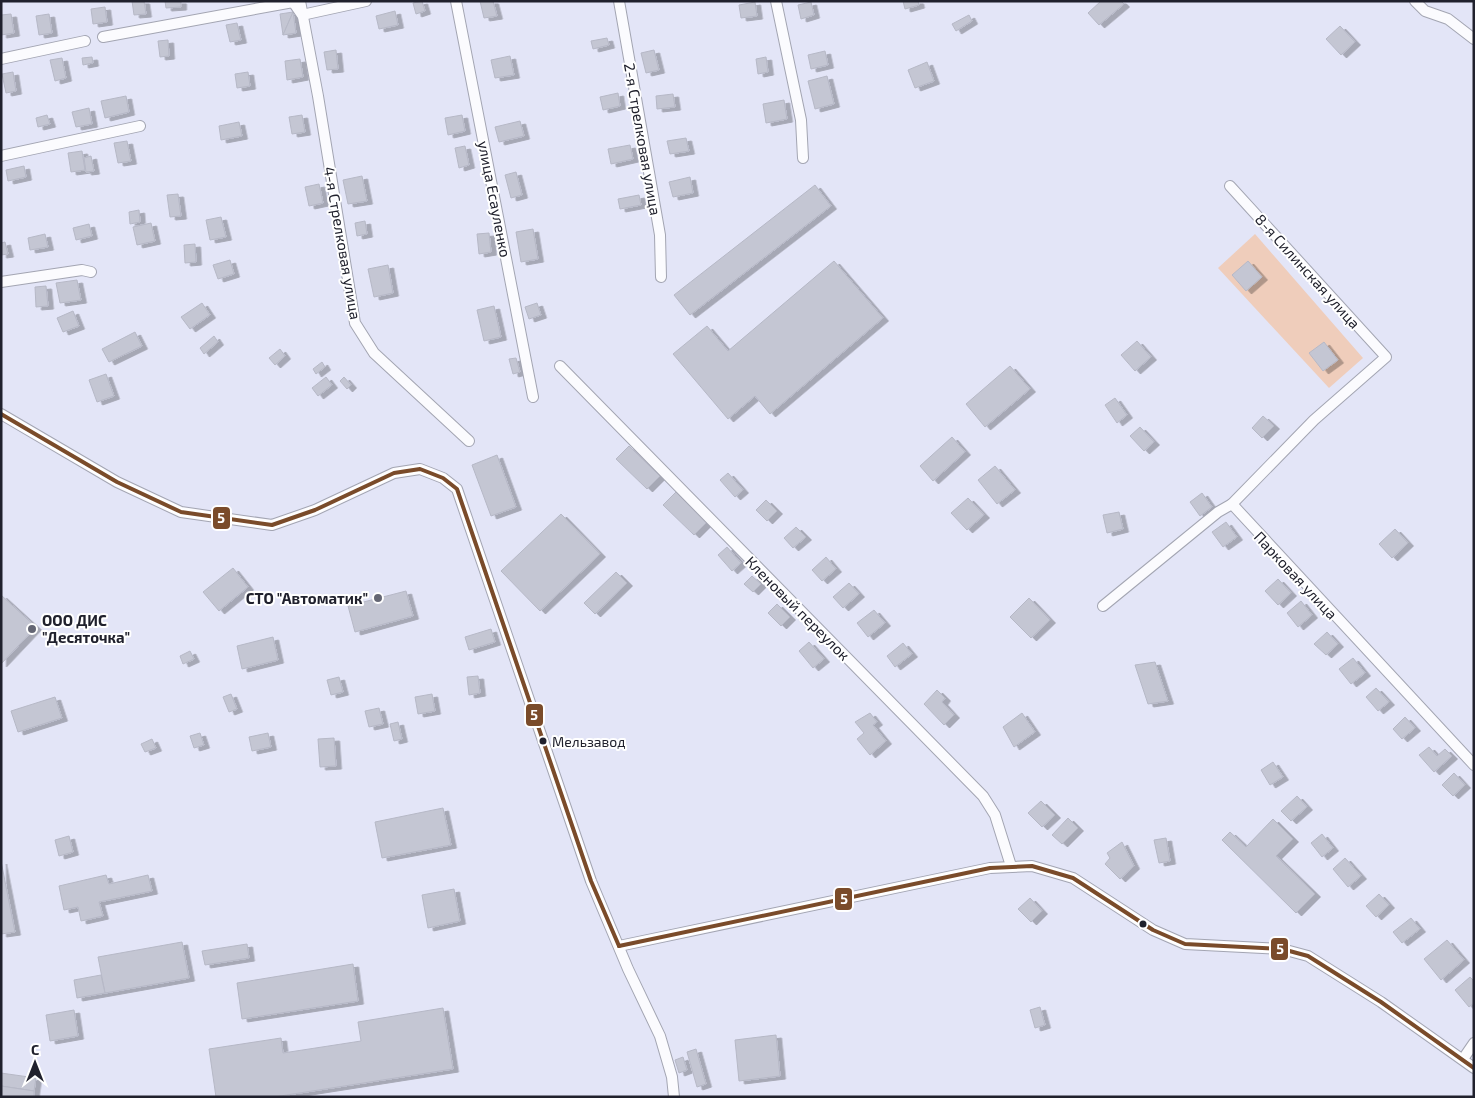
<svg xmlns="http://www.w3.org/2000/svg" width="1475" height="1098" viewBox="0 0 1475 1098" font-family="'Exo 2',sans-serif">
  <defs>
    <filter id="shadow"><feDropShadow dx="5.5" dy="3" stdDeviation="0" flood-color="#0004"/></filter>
  </defs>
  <rect width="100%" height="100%" fill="#e3e5f7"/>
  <!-- green -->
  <polygon fill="#efcdbb" points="1255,234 1363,358 1329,388 1218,268"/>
  <!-- building -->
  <g fill="#c4c6d3" stroke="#b6b8c6" filter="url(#shadow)">
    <polygon points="132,1 144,1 146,14 134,15"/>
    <polygon points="165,1 181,1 181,7 166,8"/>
    <polygon points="422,1 425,11 416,14 413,3"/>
    <polygon points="480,1 493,1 497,16 484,18"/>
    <polygon points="903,1 918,1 919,5 905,9"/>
    <polygon points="1101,1 1121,1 1124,4 1099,25 1088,13"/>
    <polygon points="755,2 757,16 741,18 739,5"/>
    <polygon points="811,2 814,15 801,19 798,5"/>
    <polygon points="105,7 107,22 93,24 91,9"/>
    <polygon points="395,11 398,25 379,29 376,16"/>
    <polygon points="293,12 283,35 280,14"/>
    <polygon points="293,12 296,33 283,35"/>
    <polygon points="11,14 14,33 1,35 1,15"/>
    <polygon points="49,14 52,33 39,35 36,16"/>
    <polygon points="969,15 972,21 956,31 952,24"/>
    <polygon points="237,23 241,40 230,42 226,25"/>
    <polygon points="1340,26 1355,42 1341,55 1326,39"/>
    <polygon points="607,38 609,45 593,49 591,41"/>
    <polygon points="168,40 169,56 160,57 158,41"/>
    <polygon points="336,50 338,69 327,70 324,52"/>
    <polygon points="654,50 659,70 646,73 641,53"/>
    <polygon points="825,51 828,65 811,69 808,55"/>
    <polygon points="510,56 514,75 495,78 491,60"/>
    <polygon points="92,57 93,63 83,65 82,58"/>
    <polygon points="766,57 768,72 758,74 756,59"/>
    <polygon points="62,58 66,78 55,81 50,60"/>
    <polygon points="300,59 303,77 287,80 285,61"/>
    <polygon points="927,62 934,81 915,88 908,70"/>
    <polygon points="13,72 16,91 6,93 2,74"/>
    <polygon points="248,72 250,86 237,88 235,74"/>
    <polygon points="827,76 834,104 815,109 808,81"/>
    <polygon points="618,93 620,106 603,110 600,97"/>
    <polygon points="673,94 675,107 657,109 656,96"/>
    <polygon points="126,96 129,112 105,118 101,101"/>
    <polygon points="784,100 787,119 766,123 763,104"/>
    <polygon points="89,108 92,124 76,127 72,112"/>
    <polygon points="47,115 50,124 38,127 36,118"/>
    <polygon points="302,115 305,132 292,134 289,117"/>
    <polygon points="462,115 465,131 448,135 445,118"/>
    <polygon points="520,121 524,136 499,142 495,127"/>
    <polygon points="239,122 242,136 221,140 219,126"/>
    <polygon points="686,138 689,151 670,154 667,141"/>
    <polygon points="127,141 131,161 118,163 114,143"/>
    <polygon points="630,145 633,159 611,164 608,149"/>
    <polygon points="465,146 469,165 459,168 455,148"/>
    <polygon points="82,151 85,170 71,172 68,153"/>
    <polygon points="91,156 94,171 86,172 84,158"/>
    <polygon points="24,166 26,177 8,181 6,170"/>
    <polygon points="516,172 522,195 511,198 505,175"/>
    <polygon points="362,176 367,201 348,204 343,180"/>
    <polygon points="690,177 693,193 673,197 669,182"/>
    <polygon points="319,184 323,203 309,206 305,187"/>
    <polygon points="815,185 831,206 690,315 674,295"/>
    <polygon points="178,194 181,216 170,217 167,195"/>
    <polygon points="639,195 641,205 620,209 618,199"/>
    <polygon points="139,210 140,222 130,224 129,212"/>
    <polygon points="221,217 226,237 210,240 206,220"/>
    <polygon points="365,221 367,234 357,236 355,223"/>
    <polygon points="151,223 155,241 137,245 133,227"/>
    <polygon points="89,224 92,236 76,240 73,228"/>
    <polygon points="533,229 538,259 521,262 516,232"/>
    <polygon points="489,233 491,252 479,254 477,234"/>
    <polygon points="45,234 48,247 30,250 28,238"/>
    <polygon points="5,242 8,254 1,255 1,243"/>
    <polygon points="195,244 196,262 185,263 184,245"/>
    <polygon points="230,260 234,274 218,279 213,265"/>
    <polygon points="834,261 883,318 770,414 755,396 728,419 673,354 707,326 728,351"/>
    <polygon points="1248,261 1262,277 1246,291 1232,275"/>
    <polygon points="388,265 393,293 374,297 368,269"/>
    <polygon points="77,280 81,300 60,303 56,283"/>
    <polygon points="46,286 48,306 36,307 35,287"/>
    <polygon points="202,303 210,315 190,329 181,317"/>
    <polygon points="537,303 541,315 529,319 525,307"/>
    <polygon points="494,306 501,337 484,341 477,310"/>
    <polygon points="73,311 79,326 63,332 57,318"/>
    <polygon points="135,332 142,346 109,362 102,349"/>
    <polygon points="214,336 218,342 204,354 200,348"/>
    <polygon points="1137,341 1151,357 1135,371 1121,355"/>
    <polygon points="1324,342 1338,360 1323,371 1309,353"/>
    <polygon points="280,349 285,356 275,365 269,358"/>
    <polygon points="516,358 520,372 513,374 509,359"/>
    <polygon points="322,362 325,367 316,374 313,369"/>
    <polygon points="1010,366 1030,389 985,427 966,404"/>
    <polygon points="106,374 114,396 97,402 89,380"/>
    <polygon points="326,377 332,385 318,396 312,388"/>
    <polygon points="344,377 351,385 347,389 340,381"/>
    <polygon points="1115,398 1127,415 1117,423 1105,405"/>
    <polygon points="1263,416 1274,426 1262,438 1252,428"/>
    <polygon points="1140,427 1154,442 1144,451 1130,436"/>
    <polygon points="952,437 965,452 933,481 920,466"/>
    <polygon points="629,446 660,476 647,489 616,459"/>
    <polygon points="497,455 516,507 491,516 472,465"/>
    <polygon points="995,466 1015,490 997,504 978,480"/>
    <polygon points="728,473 743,490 735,497 720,480"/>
    <polygon points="676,492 707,522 694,535 663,505"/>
    <polygon points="1202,493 1212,507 1200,516 1190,502"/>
    <polygon points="968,498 984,515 967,530 951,513"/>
    <polygon points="766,500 777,511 767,521 756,510"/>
    <polygon points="1119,512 1123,529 1107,533 1103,515"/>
    <polygon points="561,514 600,554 540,611 501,571"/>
    <polygon points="1226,522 1237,537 1223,547 1212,532"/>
    <polygon points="796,527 806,537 793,548 784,538"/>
    <polygon points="1395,529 1408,543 1392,558 1379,544"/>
    <polygon points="727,547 741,563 732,571 718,555"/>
    <polygon points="826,557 836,569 822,581 812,570"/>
    <polygon points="233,568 248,587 219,611 203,592"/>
    <polygon points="616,572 627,583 595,614 584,603"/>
    <polygon points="752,576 761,584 753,592 744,584"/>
    <polygon points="1278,579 1291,593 1278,605 1265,591"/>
    <polygon points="849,583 859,594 843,608 833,597"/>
    <polygon points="406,591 413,616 355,632 348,606"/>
    <polygon points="1,595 36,627 1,664"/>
    <polygon points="1029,598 1050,620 1031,638 1010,617"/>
    <polygon points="1301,601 1312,615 1298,627 1287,613"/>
    <polygon points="777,604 790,617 781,626 768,613"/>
    <polygon points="874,610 885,623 868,637 857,623"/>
    <polygon points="491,629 495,642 469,650 465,637"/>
    <polygon points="1327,632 1338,644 1326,655 1314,644"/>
    <polygon points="273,637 278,660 242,669 237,646"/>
    <polygon points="809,642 824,659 813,668 799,651"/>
    <polygon points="903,643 912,654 895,667 887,656"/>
    <polygon points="190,651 194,659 183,664 180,656"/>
    <polygon points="1353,658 1365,673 1351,684 1339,669"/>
    <polygon points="1155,662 1168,701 1148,704 1135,665"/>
    <polygon points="478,676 480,693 469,695 467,677"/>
    <polygon points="339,677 343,692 331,695 327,680"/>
    <polygon points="1376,688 1389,702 1378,711 1366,697"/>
    <polygon points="937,690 945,698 942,702 954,715 944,725 924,704"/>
    <polygon points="231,694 237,709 229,712 223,697"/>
    <polygon points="432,694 435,711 418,714 415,697"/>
    <polygon points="55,697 62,718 18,732 11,711"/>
    <polygon points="379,708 383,724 369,727 365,711"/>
    <polygon points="870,713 877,722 873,725 886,741 870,755 857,739 864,733 855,722"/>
    <polygon points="1022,713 1035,732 1014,747 1003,727"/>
    <polygon points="1405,717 1415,728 1402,739 1393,729"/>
    <polygon points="398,722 402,739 394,741 390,724"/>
    <polygon points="200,733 204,745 194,748 190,736"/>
    <polygon points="268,733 271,747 252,751 249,737"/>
    <polygon points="334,738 336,766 320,767 318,739"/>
    <polygon points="152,739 156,748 145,752 141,744"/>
    <polygon points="1429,747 1437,756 1445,749 1452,756 1434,772 1419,755"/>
    <polygon points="1273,762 1283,777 1270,785 1261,770"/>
    <polygon points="1454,773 1465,785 1453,796 1442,785"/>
    <polygon points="1297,796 1307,807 1291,821 1281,811"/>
    <polygon points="1041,801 1055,815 1042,827 1028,813"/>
    <polygon points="443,808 451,845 382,858 375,822"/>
    <polygon points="1068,818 1078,828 1062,844 1052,835"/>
    <polygon points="1273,819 1293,839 1276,856 1315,894 1296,913 1222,840 1230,832 1246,847"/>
    <polygon points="1322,834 1333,848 1322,857 1311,843"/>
    <polygon points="69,836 73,852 59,856 55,840"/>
    <polygon points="1166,838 1170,861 1159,863 1154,840"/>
    <polygon points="1122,842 1134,866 1120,879 1105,864 1110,858 1107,853"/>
    <polygon points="1345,858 1361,876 1348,887 1333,869"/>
    <polygon points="1,861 15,932 1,934"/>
    <polygon points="106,875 109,884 148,875 152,891 99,902 103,916 81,921 78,907 64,910 59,886"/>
    <polygon points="454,889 460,921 428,928 422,895"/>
    <polygon points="1379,894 1389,905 1376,917 1366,906"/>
    <polygon points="1030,898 1042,911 1031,922 1018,909"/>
    <polygon points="1411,918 1420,929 1402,943 1393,932"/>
    <polygon points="1447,940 1464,960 1441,980 1424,959"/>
    <polygon points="182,942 189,978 105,993 98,957"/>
    <polygon points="247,944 249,958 205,965 202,951"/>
    <polygon points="353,964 358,1001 242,1019 237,983"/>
    <polygon points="101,975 105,993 77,998 74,980"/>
    <polygon points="1470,977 1474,981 1474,1003 1469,1007 1455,990"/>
    <polygon points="1040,1007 1045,1025 1035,1028 1030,1010"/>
    <polygon points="443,1008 453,1069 274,1097 216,1097 209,1049 281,1038 283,1053 361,1041 358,1022"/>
    <polygon points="74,1010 78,1036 50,1041 46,1015"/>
    <polygon points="776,1035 780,1076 739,1081 735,1040"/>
    <polygon points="696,1049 706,1084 697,1087 687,1052"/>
    <polygon points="683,1057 687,1070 679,1073 675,1060"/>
    <polygon points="1,1073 36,1078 34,1091 1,1086"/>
    <polygon points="1,1086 34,1091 34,1097 1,1097"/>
  </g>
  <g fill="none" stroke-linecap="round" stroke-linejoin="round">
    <!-- minor casing -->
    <g stroke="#a3a5b2" stroke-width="12">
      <g id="minor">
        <polyline points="300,1 318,96 355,323 374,353 469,441"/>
        <polyline points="456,1 533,397"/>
        <polyline points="619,1 660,235 661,277"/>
        <polyline points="776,1 801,120 803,158"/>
        <polyline points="1415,1 1425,11 1448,19 1474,39"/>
        <polyline points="103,37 293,2 302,15 366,1"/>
        <polyline points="1,59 85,41"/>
        <polyline points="1,156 140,126"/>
        <polyline points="1230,186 1386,357 1314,420 1232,504"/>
        <polyline points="1,282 82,270 91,272"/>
        <polyline points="560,366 983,796 995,815 1011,866"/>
        <polyline points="1,414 117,482 181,512 272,525 315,510 394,473 420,469 443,478 457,489 591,881 628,969 660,1036 672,1077 674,1097"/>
        <polyline points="1103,606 1218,512 1232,504 1474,765"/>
        <polyline points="619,946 990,868 1032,866 1073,878 1153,930 1185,944 1282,949 1308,956 1381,1002 1474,1068"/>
        <polyline points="1463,1059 1474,1043"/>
      </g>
    </g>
    <!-- minor -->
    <use href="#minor" stroke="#fbfbfe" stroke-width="10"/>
    <!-- bus-1 casing -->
    <g stroke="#fff" stroke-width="8">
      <g id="bus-1">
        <polyline points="1,414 117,482 181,512 272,525 315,510 394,473 420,469 443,478 457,489 591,881 619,946"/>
        <polyline points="619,946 990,868 1032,866 1073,878 1153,930 1185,944 1282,949 1308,956 1381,1002 1474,1068"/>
      </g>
    </g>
    <!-- bus-1 -->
    <use href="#bus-1" stroke="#7a4b2a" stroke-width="4"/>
  </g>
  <!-- markers -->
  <g fill="#646674" stroke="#fff" stroke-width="2">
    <circle cx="378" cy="598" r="5"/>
    <circle cx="32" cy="629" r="5"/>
  </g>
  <g fill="#20212d" stroke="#fff" stroke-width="2">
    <circle cx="543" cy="741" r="4.5"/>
    <circle cx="1143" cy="924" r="4.5"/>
  </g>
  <g text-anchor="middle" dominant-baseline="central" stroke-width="4" stroke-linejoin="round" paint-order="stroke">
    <!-- bus labels -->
    <g font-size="14" fill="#20212d" stroke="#fff" text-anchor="start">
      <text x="552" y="741">Мельзавод</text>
    </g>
    <!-- street labels -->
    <g font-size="15" fill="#20212d" stroke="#fff">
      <text transform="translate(643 139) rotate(80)">2-я Стрелковая улица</text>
      <text transform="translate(495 199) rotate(79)">улица Есауленко</text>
      <text transform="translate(343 243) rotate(80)">4-я Стрелковая улица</text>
      <text transform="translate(1308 271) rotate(48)">8-я Силинская улица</text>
      <text transform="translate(1296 575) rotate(47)">Парковая улица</text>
      <text transform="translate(798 608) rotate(45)">Кленовый переулок</text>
    </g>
    <!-- poi labels -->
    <g font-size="15" font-weight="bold" fill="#20212d" stroke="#fff" text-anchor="end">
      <text x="368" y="598">СТО "Автоматик"</text>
      <text x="42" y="620" text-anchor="start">ООО ДИС<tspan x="42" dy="17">"Десяточка"</tspan></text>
    </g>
  </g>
  <g stroke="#fff" stroke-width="2">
    <rect x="212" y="506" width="19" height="24" rx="5" fill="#7a4b2a"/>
    <rect x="525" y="703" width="19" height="24" rx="5" fill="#7a4b2a"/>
    <rect x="834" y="887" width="19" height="24" rx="5" fill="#7a4b2a"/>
    <rect x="1270" y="937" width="19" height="24" rx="5" fill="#7a4b2a"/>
  </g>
  <g font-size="14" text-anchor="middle" font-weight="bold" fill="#fff">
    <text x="221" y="523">5</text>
    <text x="534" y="720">5</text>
    <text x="844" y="904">5</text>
    <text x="1280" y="954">5</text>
  </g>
  <!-- border -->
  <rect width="1475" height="1098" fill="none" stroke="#20212d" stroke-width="5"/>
  <!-- north arrow -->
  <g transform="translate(35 1063)" stroke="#ffffff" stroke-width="4" paint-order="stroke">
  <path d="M0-4L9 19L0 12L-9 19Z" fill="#20212d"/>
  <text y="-8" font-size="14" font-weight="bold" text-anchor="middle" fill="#20212d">С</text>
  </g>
</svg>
